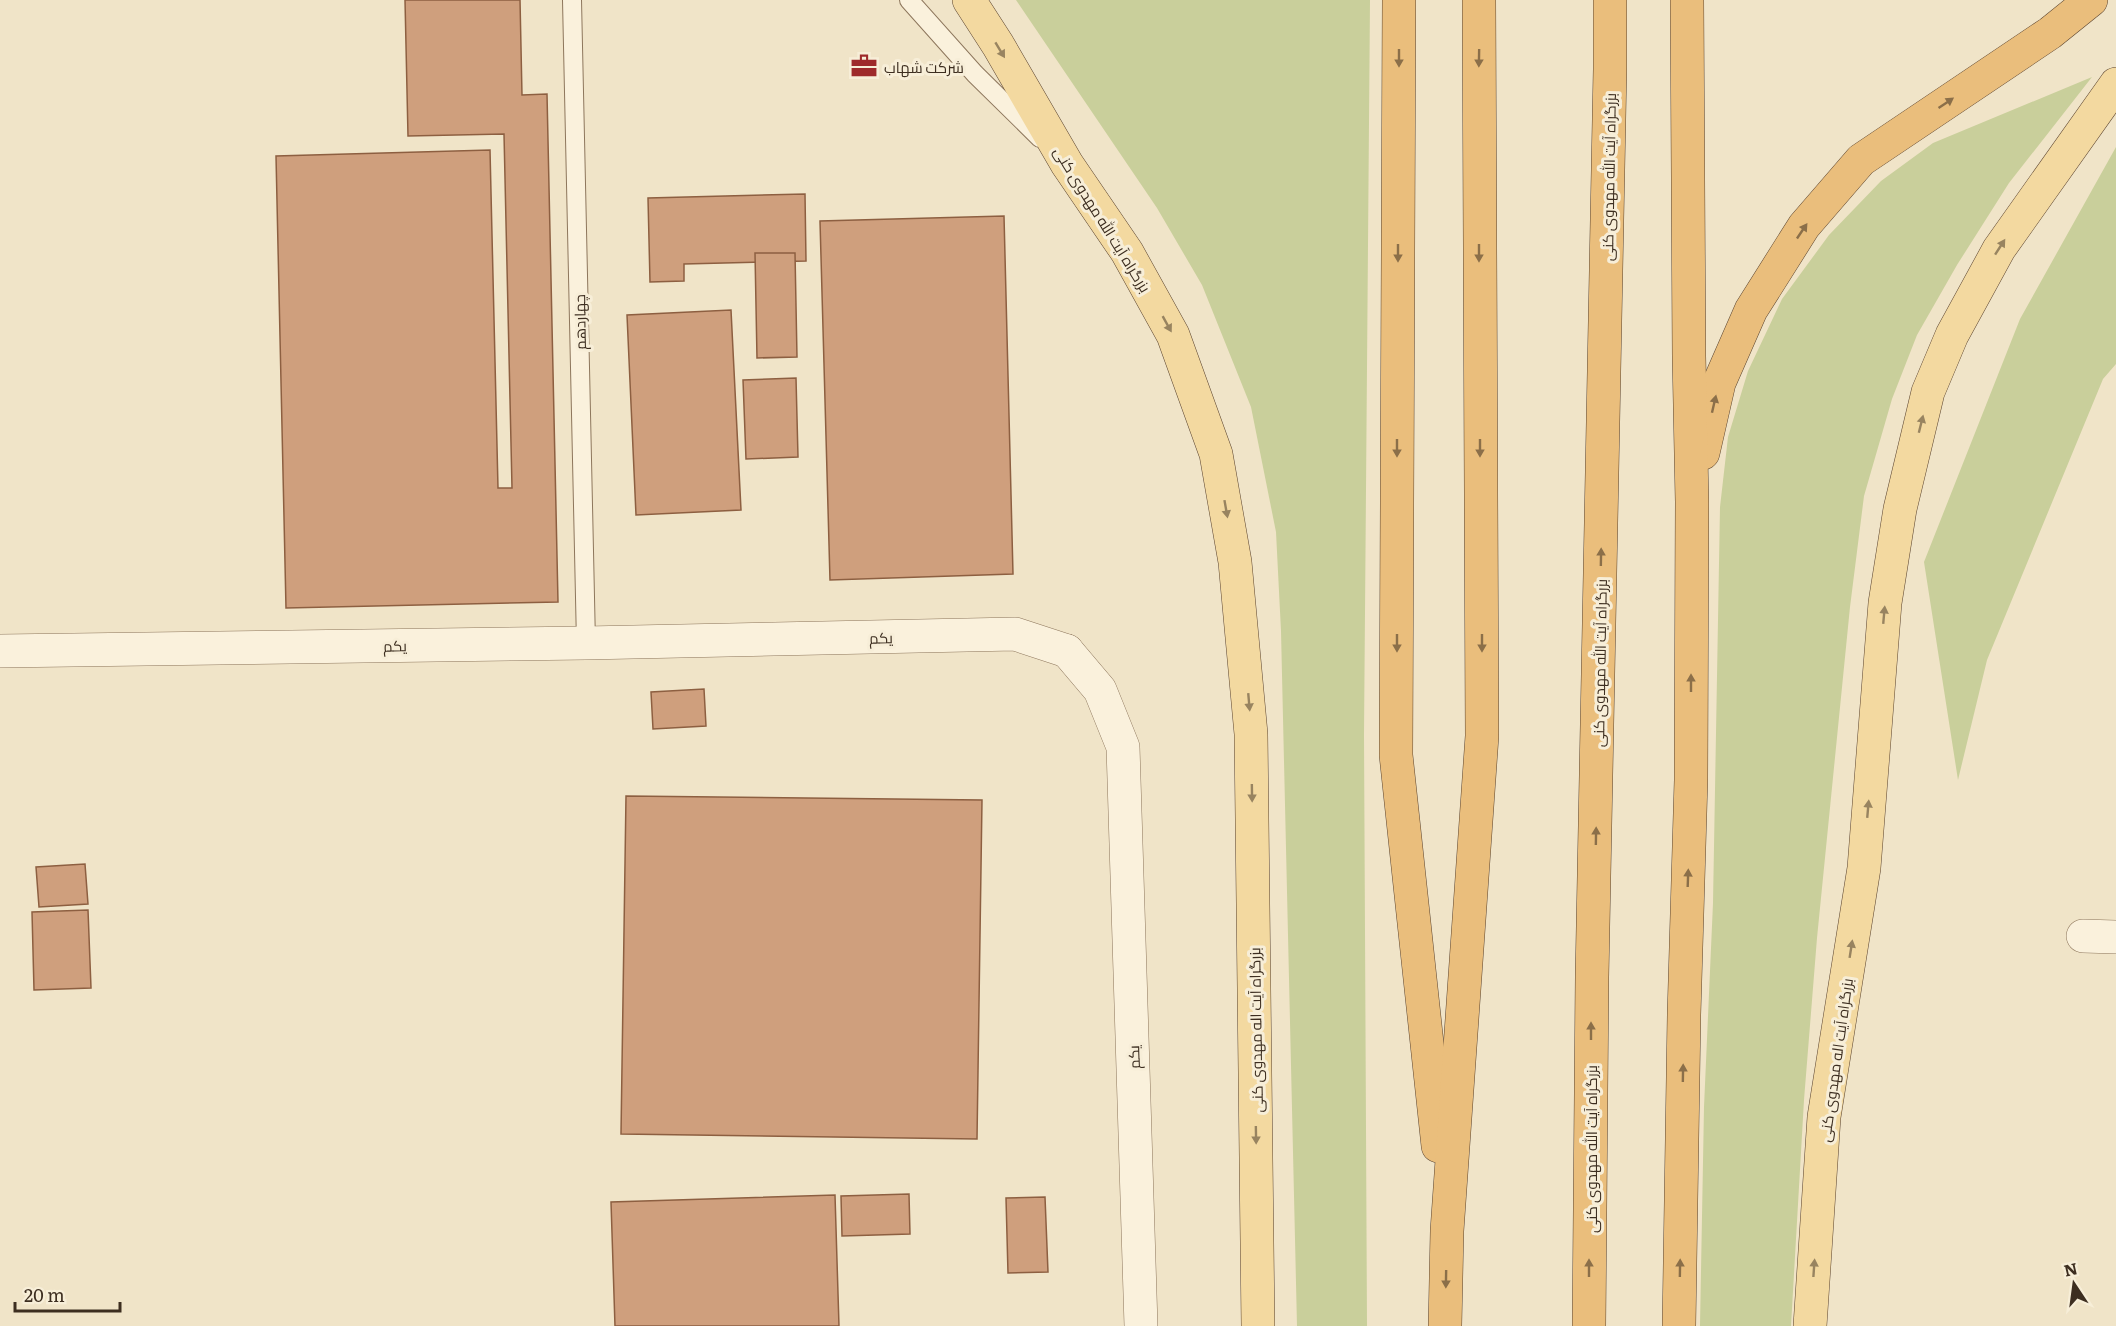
<svg xmlns="http://www.w3.org/2000/svg" width="2116" height="1326" viewBox="0 0 2116 1326" font-family="Literata,Cairo,serif">
  <rect width="100%" height="100%" fill="#f0e4c8"/>
  <!-- green -->
  <g fill="#c9cf9b">
    <polygon points="1016,0 1370,0 1364,735 1367,1326 1297,1326 1281,631 1276,532 1251,407 1202,285 1157,208"/>
    <polygon points="2092,77 2009,183 1957,265 1917,335 1892,399 1864,496 1850,607 1817,938 1804,1100 1791,1326 1700,1326 1704,1107 1713,903 1720,507 1728,437 1748,371 1782,299 1829,235 1881,181 1933,143"/>
    <polygon points="2116,147 2116,364 2103,379 1987,660 1958,780 1924,562 2020,319"/>
  </g>
  <!-- building -->
  <g fill="#cf9f7d" stroke="#8d5f41" stroke-width="1.5">
    <polygon points="405,0 520,0 522,95 547,94 558,602 286,608 276,156 490,150 498,488 512,488 504,134 408,136"/>
    <polygon points="805,194 806,261 684,264 684,281 650,282 648,198"/>
    <polygon points="1004,216 1013,574 830,580 820,221"/>
    <polygon points="755,253 795,253 797,357 757,358"/>
    <polygon points="731,310 741,510 636,515 627,315"/>
    <polygon points="796,378 798,457 746,459 743,380"/>
    <polygon points="704,689 706,726 653,729 651,692"/>
    <polygon points="626,796 982,800 977,1139 621,1134"/>
    <polygon points="85,864 88,904 39,907 36,867"/>
    <polygon points="88,910 91,988 34,990 32,912"/>
    <polygon points="909,1194 910,1234 842,1236 841,1196"/>
    <polygon points="835,1195 839,1326 615,1326 611,1202"/>
    <polygon points="1045,1197 1048,1272 1008,1273 1006,1198"/>
  </g>
  <g fill="none" stroke-linecap="round" stroke-linejoin="round">
    <!-- service casing -->
    <g stroke="#8d765c" stroke-width="20">
      <g id="service">
        <polyline points="572,0 586,643"/>
        <polyline points="909,0 975,74 1040,138"/>
      </g>
    </g>
    <!-- minor casing -->
    <g stroke="#8d765c" stroke-width="34">
      <g id="minor">
        <polyline points="1067,651 1100,690 1123,747 1141,1326"/>
        <polyline points="2083,936 2116,937"/>
      </g>
    </g>
    <!-- tertiary casing -->
    <g stroke="#8d765c" stroke-width="34">
      <polyline id="tertiary" points="0,651 586,643 1015,634 1067,651"/>
    </g>
    <!-- primary casing -->
    <g stroke="#5b4430" stroke-width="34">
      <g id="primary">
        <polyline points="969,0 998,45 1067,164 1127,252 1173,335 1216,454 1235,562 1251,734 1258,1326"/>
        <polyline points="1810,1326 1824,1117 1864,868 1885,603 1900,509 1928,392 1952,335 1999,249 2116,84"/>
      </g>
    </g>
    <!-- trunk casing -->
    <g stroke="#5b4430" stroke-width="34">
      <g id="trunk">
        <polyline points="1399,0 1396,755 1438,1146"/>
        <polyline points="1703,453 1719,383 1751,310 1804,226 1861,160 2050,33 2091,0"/>
        <polyline points="1445,1326 1447,1231 1482,736 1479,0"/>
        <polyline points="1589,1326 1592,977 1610,69 1610,0"/>
        <polyline points="1679,1326 1684,1015 1691,780 1692,502 1689,356 1687,0"/>
      </g>
    </g>
    <!-- service -->
    <use href="#service" stroke="#faf1dc" stroke-width="18"/>
    <!-- minor -->
    <use href="#minor" stroke="#faf1dc" stroke-width="33"/>
    <!-- tertiary -->
    <use href="#tertiary" stroke="#faf1dc" stroke-width="33"/>
    <!-- primary -->
    <use href="#primary" stroke="#f3d9a0" stroke-width="33"/>
    <!-- trunk -->
    <use href="#trunk" stroke="#eabe7c" stroke-width="33"/>
  </g>
  <!-- one-way arrows -->
  <defs><path id="oneway-solid" d="M-6-.8H1V-3.2L6.5 0L1 3.2V.8H-6Z" transform="scale(1.5)"/></defs>
  <g fill="#988460">
    <use href="#oneway-solid" transform="translate(1000 50) rotate(59)"/>
    <use href="#oneway-solid" transform="translate(2000 247) rotate(-57)"/>
    <use href="#oneway-solid" transform="translate(1167 324) rotate(61)"/>
    <use href="#oneway-solid" transform="translate(1921 424) rotate(-76)"/>
    <use href="#oneway-solid" transform="translate(1226 509) rotate(80)"/>
    <use href="#oneway-solid" transform="translate(1884 615) rotate(-85)"/>
    <use href="#oneway-solid" transform="translate(1249 702) rotate(85)"/>
    <use href="#oneway-solid" transform="translate(1252 793) rotate(89)"/>
    <use href="#oneway-solid" transform="translate(1868 809) rotate(-85)"/>
    <use href="#oneway-solid" transform="translate(1851 949) rotate(-81)"/>
    <use href="#oneway-solid" transform="translate(1256 1135) rotate(89)"/>
    <use href="#oneway-solid" transform="translate(1814 1268) rotate(-86)"/>
  </g>
  <g fill="#8b6f49">
    <use href="#oneway-solid" transform="translate(1399 58) rotate(90)"/>
    <use href="#oneway-solid" transform="translate(1479 58) rotate(91)"/>
    <use href="#oneway-solid" transform="translate(1946 103) rotate(-34)"/>
    <use href="#oneway-solid" transform="translate(1802 231) rotate(-56)"/>
    <use href="#oneway-solid" transform="translate(1398 253) rotate(90)"/>
    <use href="#oneway-solid" transform="translate(1479 253) rotate(90)"/>
    <use href="#oneway-solid" transform="translate(1714 404) rotate(-77)"/>
    <use href="#oneway-solid" transform="translate(1397 448) rotate(90)"/>
    <use href="#oneway-solid" transform="translate(1480 448) rotate(90)"/>
    <use href="#oneway-solid" transform="translate(1601 557) rotate(-89)"/>
    <use href="#oneway-solid" transform="translate(1397 643) rotate(90)"/>
    <use href="#oneway-solid" transform="translate(1482 643) rotate(90)"/>
    <use href="#oneway-solid" transform="translate(1691 683) rotate(-90)"/>
    <use href="#oneway-solid" transform="translate(1596 836) rotate(-89)"/>
    <use href="#oneway-solid" transform="translate(1688 878) rotate(-88)"/>
    <use href="#oneway-solid" transform="translate(1591 1031) rotate(-90)"/>
    <use href="#oneway-solid" transform="translate(1683 1073) rotate(-89)"/>
    <use href="#oneway-solid" transform="translate(1589 1268) rotate(-90)"/>
    <use href="#oneway-solid" transform="translate(1680 1268) rotate(-89)"/>
    <use href="#oneway-solid" transform="translate(1446 1279) rotate(91)"/>
  </g>
  <!-- icons -->
  <defs>
    <g id="office-bare" transform="scale(2.07)"><path d="M-6-3h4V-5.5h4V-3h4V5H-6ZM-1-4.5V-3h2v-1.5ZM-6 0V1H6V0Z" fill="#9e2a2b" stroke="#f7eed8" stroke-width="2.5" paint-order="stroke"/></g>
  </defs>
  <g fill-rule="evenodd">
    <use href="#office-bare" x="864" y="66"/>
  </g>
  <g text-anchor="middle" dominant-baseline="central" stroke-width="6" stroke-linejoin="round" paint-order="stroke">
    <!-- poi labels -->
    <g font-size="15" fill="#3d2e20" stroke="#f7eed8" text-anchor="start">
      <text x="884" y="66">شرکت شهاب</text>
    </g>
    <!-- street labels -->
    <g font-size="15" fill="#3d2e20" stroke="#f7eed8">
      <text transform="translate(1608 177) rotate(-89)">بزرگراه آیت الله مهدوی کنی</text>
      <text transform="translate(1103 219) rotate(58)">بزرگراه آیت الله مهدوی کنی</text>
      <text transform="translate(579 322) rotate(-91)">چهاردهم</text>
      <text transform="translate(881 637) rotate(-1)">یکم</text>
      <text transform="translate(395 645) rotate(-1)">یکم</text>
      <text transform="translate(1599 663) rotate(-89)">بزرگراه آیت الله مهدوی کنی</text>
      <text transform="translate(1255 1030) rotate(-91)">بزرگراه آیت اله مهدوی کنی</text>
      <text transform="translate(1133 1057) rotate(-92)">یکم</text>
      <text transform="translate(1835 1060) rotate(-82)">بزرگراه آیت اله مهدوی کنی</text>
      <text transform="translate(1590 1149) rotate(-90)">بزرگراه آیت الله مهدوی کنی</text>
    </g>
  </g>
  <!-- north arrow -->
  <g transform="translate(2074 1284) rotate(347)" stroke="#f7eed8" stroke-width="4.5" paint-order="stroke">
  <path d="M0-4.5L10 22L0 15L-10 22Z" fill="#3d2e20"/>
  <text y="-9" font-size="16" font-weight="bold" text-anchor="middle" fill="#3d2e20">N</text>
  </g>
  <!-- scale -->
  <path d="M15 1302v9h105v-9" fill="none" stroke="#3d2e20" stroke-width="3"/>
  <text x="24" y="1302" font-size="18" fill="#3d2e20" stroke="#f7eed8" stroke-width="4.5" paint-order="stroke">20 m</text>
</svg>
